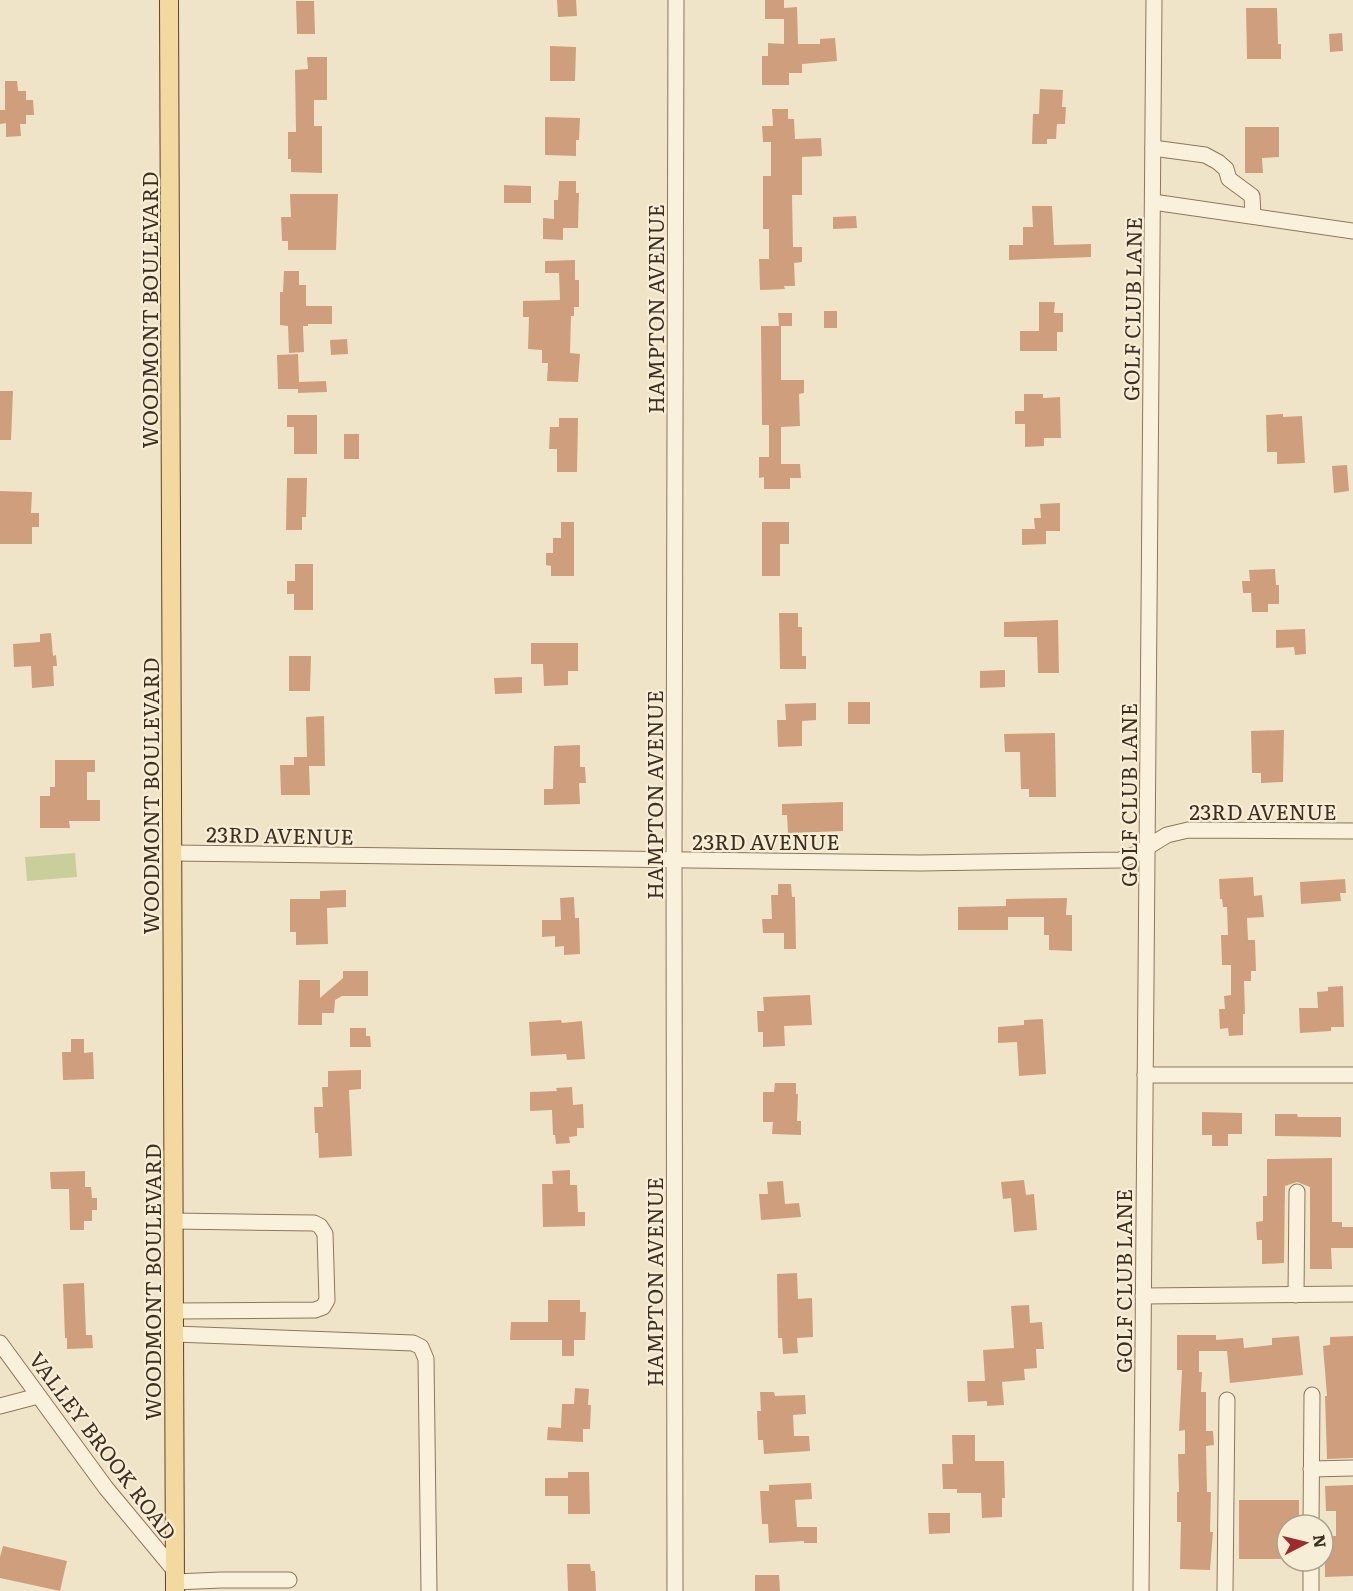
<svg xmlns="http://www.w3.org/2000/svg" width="1353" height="1591" viewBox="0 0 1353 1591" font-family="Literata,serif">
  <rect width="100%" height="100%" fill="#f0e4c8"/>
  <!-- green -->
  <polygon fill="#c9cf9b" points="75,853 77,877 27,881 25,857"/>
  <!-- building -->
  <g fill="#cf9f7d">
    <polygon points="557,0 576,0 577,16 558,17"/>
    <polygon points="765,0 784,0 784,8 797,7 798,44 820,44 820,39 835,38 837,61 802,64 802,73 789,73 789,85 762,85 762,56 768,56 768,43 784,44 784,19 765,19"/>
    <polygon points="296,1 314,1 315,34 297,34"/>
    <polygon points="1246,8 1277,8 1278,44 1281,44 1281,59 1247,59"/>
    <polygon points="1342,33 1343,51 1330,52 1329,34"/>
    <polygon points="550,46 576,47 575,81 550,81"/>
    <polygon points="307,57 327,57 327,100 314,100 314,126 322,126 322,173 291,172 291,159 288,159 288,132 296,132 295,70 308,69"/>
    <polygon points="5,81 17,81 18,91 26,91 26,100 33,100 34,115 26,115 26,124 20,124 21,136 6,137 6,123 0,124 0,110 5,110"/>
    <polygon points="1040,89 1063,90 1062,107 1066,107 1065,124 1057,124 1056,139 1047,139 1047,144 1032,144 1033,114 1039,114"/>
    <polygon points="772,109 788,109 788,119 794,119 795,139 821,138 822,156 802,157 802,195 792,195 793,247 802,247 802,262 794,263 795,286 784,286 785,289 760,290 759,259 769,259 769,229 763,229 763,176 771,176 771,142 763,142 762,126 773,126"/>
    <polygon points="545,117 580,118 579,140 576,140 576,156 545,155"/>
    <polygon points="1245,127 1279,127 1279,157 1262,158 1263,173 1245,173"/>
    <polygon points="559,181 576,181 576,193 579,193 578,228 563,228 563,240 543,239 543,218 554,219 554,200 558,200"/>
    <polygon points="504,185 531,186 531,203 504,203"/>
    <polygon points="290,194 338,194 336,250 288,250 288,241 282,241 281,217 291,217"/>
    <polygon points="1032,206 1052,206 1054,245 1091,244 1091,257 1009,260 1009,245 1023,245 1023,227 1033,227"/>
    <polygon points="856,216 857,228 833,229 833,217"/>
    <polygon points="575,260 575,280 579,280 579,307 574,307 574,316 571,316 570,353 580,354 578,382 547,381 548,363 542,363 542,350 528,349 529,317 523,317 523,301 560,300 559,273 545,273 545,261"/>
    <polygon points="284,271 299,271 299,285 306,285 306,306 332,306 332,324 308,324 308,326 303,326 304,352 289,353 288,326 280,325 280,292 283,292"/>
    <polygon points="1039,302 1055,302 1054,313 1063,313 1063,332 1057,332 1057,351 1020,351 1020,331 1039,331"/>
    <rect x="824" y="311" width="13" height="17"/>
    <polygon points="778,313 792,313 792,326 779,326"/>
    <polygon points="761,326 781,326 781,380 804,380 804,393 799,394 800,426 781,427 781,464 800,464 801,478 790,478 790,489 764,489 764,477 759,478 759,457 769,457 769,425 762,425"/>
    <polygon points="347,339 348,354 331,355 330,340"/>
    <polygon points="298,354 299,382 326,381 327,392 298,393 298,389 278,389 277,355"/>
    <polygon points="0,391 13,391 11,440 0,440"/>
    <polygon points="1024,394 1043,394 1043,398 1060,397 1061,438 1044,438 1044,446 1025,447 1025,424 1015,424 1015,411 1024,411"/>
    <polygon points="1283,414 1283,417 1302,416 1305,463 1277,464 1277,452 1267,452 1266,415"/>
    <polygon points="287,415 317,415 317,454 294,454 294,427 287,427"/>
    <polygon points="559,418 578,418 577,472 557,472 557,449 549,449 550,427 559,427"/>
    <rect x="344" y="434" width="15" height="25"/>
    <polygon points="1347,465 1349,491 1334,493 1332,466"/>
    <polygon points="287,478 307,478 306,517 302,517 302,530 286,530"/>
    <polygon points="0,491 32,492 31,513 39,513 39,527 32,527 32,544 0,544"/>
    <polygon points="1060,503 1060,531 1046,531 1046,544 1022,545 1022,529 1035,529 1034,518 1041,518 1040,504"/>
    <polygon points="561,522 574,522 574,576 551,576 551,566 546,565 546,553 553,553 553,538 561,538"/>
    <polygon points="762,522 789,522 789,544 780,544 780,576 762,576"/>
    <polygon points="295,564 313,564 313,610 294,610 294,594 287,594 287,581 295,581"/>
    <polygon points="1275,569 1276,585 1279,585 1279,604 1268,604 1268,612 1252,612 1251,593 1243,593 1242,581 1250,581 1249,570"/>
    <polygon points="779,613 798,613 798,627 802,627 802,656 806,656 806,669 780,669"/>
    <polygon points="1058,620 1059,673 1038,673 1037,637 1004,637 1004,622"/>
    <polygon points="1305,629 1306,654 1295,655 1294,647 1276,648 1276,630"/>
    <polygon points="51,633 53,656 56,655 57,666 53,666 54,686 32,688 31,666 14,667 13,644 40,642 40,634"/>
    <polygon points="531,643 578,643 578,671 568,671 568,685 544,686 543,664 531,664"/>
    <polygon points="289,656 311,656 310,691 289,691"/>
    <polygon points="1005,670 1005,687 980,688 980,671"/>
    <polygon points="522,677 522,693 495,694 494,678"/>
    <rect x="848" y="702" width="22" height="22"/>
    <polygon points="816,703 816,720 802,721 802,746 778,747 777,720 786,720 785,704"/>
    <polygon points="324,716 325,766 309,766 310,795 281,795 280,765 294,765 294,757 307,757 306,717"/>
    <polygon points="1284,730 1283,782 1261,783 1261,773 1252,773 1251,731"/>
    <polygon points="1055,733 1056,797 1029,797 1029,789 1021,789 1020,752 1005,752 1004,734"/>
    <polygon points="580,745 580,767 585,767 586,783 579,783 580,804 544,805 544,789 553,789 554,746"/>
    <polygon points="55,760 95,760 95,772 87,772 87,800 100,800 100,821 69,821 70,828 40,828 40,796 50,796 50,787 55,787"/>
    <polygon points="843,802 843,831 788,833 787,815 782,815 782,804"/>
    <polygon points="1253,877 1254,896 1262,895 1264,917 1247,918 1248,940 1255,940 1256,971 1251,971 1251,981 1244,981 1245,1014 1243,1014 1243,1035 1229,1036 1228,1028 1220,1029 1219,1009 1225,1009 1224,996 1231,995 1231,965 1222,965 1221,935 1228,935 1227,907 1223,907 1222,899 1220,899 1219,879"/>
    <polygon points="1345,879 1346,893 1340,893 1341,901 1301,904 1300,882"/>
    <polygon points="778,884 791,884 792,897 795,897 796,949 784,949 784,933 763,933 762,919 772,919 771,895 778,895"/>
    <polygon points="346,890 346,907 327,908 328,944 296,945 296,932 290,932 290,899 320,899 320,891"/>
    <polygon points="574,897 575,918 579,918 580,954 564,955 564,946 555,947 555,936 542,937 542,920 561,920 560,898"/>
    <polygon points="1067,898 1066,915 1072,915 1072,951 1049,950 1049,935 1044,935 1044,917 1008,917 1008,930 958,930 958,907 1006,906 1006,899"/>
    <polygon points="343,971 368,971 368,996 342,996 335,1000 334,1013 322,1013 322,1025 298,1025 299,980 320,980 320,998 343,978"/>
    <polygon points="1343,986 1344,1027 1331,1027 1331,1031 1300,1033 1299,1008 1318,1008 1317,992 1328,991 1328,987"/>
    <polygon points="810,995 812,1025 784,1026 785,1046 763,1047 763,1032 758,1032 757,1011 764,1011 763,997"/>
    <polygon points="1043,1019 1046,1074 1019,1076 1017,1042 998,1043 998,1027 1024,1025 1024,1020"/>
    <polygon points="561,1020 562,1023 582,1021 585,1059 567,1060 566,1054 531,1056 529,1022"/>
    <polygon points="350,1028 366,1028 366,1036 370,1036 371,1047 350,1047"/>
    <polygon points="71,1039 84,1039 84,1053 93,1052 94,1079 63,1080 62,1052 71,1052"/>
    <polygon points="361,1070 361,1089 349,1090 352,1156 319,1158 318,1133 315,1133 314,1107 323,1107 322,1087 328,1087 328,1071"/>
    <polygon points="775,1083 796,1083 796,1094 798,1094 797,1121 801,1121 801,1135 772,1134 773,1122 763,1122 763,1092 774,1092"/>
    <polygon points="572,1087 573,1105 583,1104 584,1128 577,1128 577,1136 569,1137 570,1143 556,1144 555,1135 553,1135 552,1110 530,1111 530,1092 557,1091 556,1088"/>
    <polygon points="1202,1112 1242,1113 1242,1134 1228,1134 1228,1146 1212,1146 1212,1135 1202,1135"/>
    <polygon points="1275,1114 1297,1114 1298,1117 1341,1117 1341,1137 1275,1136"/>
    <polygon points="1332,1158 1332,1222 1342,1222 1342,1227 1353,1227 1353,1248 1331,1248 1332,1269 1310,1269 1310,1187 1297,1182 1285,1186 1284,1263 1262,1264 1262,1240 1257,1240 1256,1222 1263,1221 1263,1196 1267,1196 1267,1159"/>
    <polygon points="570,1170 570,1185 577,1185 578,1212 585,1212 585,1226 543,1227 542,1184 553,1184 552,1171"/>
    <polygon points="85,1171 85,1187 91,1187 92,1198 97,1198 97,1210 92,1210 92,1221 84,1221 84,1230 70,1230 69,1189 51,1189 50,1172"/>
    <polygon points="1024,1180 1026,1195 1034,1194 1037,1230 1014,1232 1011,1198 1003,1199 1001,1182"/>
    <polygon points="783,1181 785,1204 799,1203 801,1217 761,1220 759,1194 768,1194 767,1182"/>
    <polygon points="797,1273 798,1299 812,1298 813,1337 797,1338 798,1353 783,1354 782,1338 778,1338 777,1274"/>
    <polygon points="84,1283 86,1335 92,1335 93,1348 67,1349 67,1338 65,1338 63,1284"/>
    <polygon points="548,1300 580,1300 580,1312 586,1312 585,1340 574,1340 574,1356 562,1356 562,1340 510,1340 511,1322 548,1322"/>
    <polygon points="1029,1305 1030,1323 1042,1322 1044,1349 1036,1349 1037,1368 1024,1369 1025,1380 1002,1382 1004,1405 987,1406 987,1401 968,1402 967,1381 985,1381 983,1350 1014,1348 1011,1306"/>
    <polygon points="1177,1335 1216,1335 1216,1340 1243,1338 1244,1348 1272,1345 1272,1338 1299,1336 1303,1375 1230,1383 1227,1351 1199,1351 1199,1372 1202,1372 1201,1392 1206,1392 1206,1431 1213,1431 1214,1445 1206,1446 1207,1492 1211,1492 1210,1532 1213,1532 1210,1570 1180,1569 1181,1522 1177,1522 1177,1492 1179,1492 1178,1454 1185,1454 1185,1430 1179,1431 1182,1370 1177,1370"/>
    <polygon points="1353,1336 1353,1458 1327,1459 1325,1396 1327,1396 1323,1346 1330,1345 1330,1337"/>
    <polygon points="575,1388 589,1389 588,1405 591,1405 590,1429 583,1429 583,1442 547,1440 548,1427 561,1428 562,1404 574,1404"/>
    <polygon points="760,1392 774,1392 775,1396 805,1395 806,1414 793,1415 794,1436 809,1436 810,1451 764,1454 763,1440 758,1440 757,1411 761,1411"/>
    <polygon points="952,1435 975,1435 975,1461 1004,1461 1005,1498 1002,1498 1002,1517 982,1518 981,1493 957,1493 957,1489 943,1489 942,1464 953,1464"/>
    <polygon points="568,1472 589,1472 590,1514 568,1514 568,1496 545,1496 545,1478 568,1478"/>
    <polygon points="811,1483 812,1499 795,1500 797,1527 817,1527 817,1543 804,1543 804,1541 769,1543 768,1524 762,1524 760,1491 769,1491 769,1485"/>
    <polygon points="1353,1485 1353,1576 1325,1577 1325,1536 1336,1536 1336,1511 1326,1511 1325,1486"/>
    <polygon points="1239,1500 1299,1500 1299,1525 1287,1525 1287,1559 1239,1559"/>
    <polygon points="928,1513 950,1513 950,1533 929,1534"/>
    <polygon points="3,1546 67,1561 60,1591 0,1578 0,1557"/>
    <polygon points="567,1564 590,1564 591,1571 595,1571 596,1591 568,1591"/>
    <polygon points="755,1575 779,1575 780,1591 755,1591"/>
  </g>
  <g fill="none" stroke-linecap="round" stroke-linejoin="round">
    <!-- minor casing -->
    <g stroke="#8d765c" stroke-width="17">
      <g id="minor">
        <polyline points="1153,148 1205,155 1218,162 1226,169 1229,179 1252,196 1253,216"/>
        <polyline points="1153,202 1353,231"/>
        <polyline points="172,853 920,863 1120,860 1136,854 1167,835 1188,830 1353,831"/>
        <polyline points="1145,1075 1353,1075"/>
        <polyline points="174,1221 314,1223 320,1226 325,1234 327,1300 323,1307 315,1310 174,1311"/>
        <polyline points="1296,1295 1297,1192"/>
        <polyline points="1143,1296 1353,1294"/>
        <polyline points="174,1334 413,1343 421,1347 426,1359 429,1591"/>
        <polyline points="0,1343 106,1488 175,1571"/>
        <polyline points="0,1406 38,1396"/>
        <polyline points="1311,1469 1353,1468"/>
        <polyline points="1311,1525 1312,1395"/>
        <polyline points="175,1582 221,1580 289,1580"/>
        <polyline points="675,1591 674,861 676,0"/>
        <polyline points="1141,1591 1154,0"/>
        <polyline points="1225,1591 1227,1400"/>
        <polyline points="1311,1591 1311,1561"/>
      </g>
    </g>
    <!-- major casing -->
    <g stroke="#5b4430" stroke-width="20">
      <polyline id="major" points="169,0 175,1591"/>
    </g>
    <!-- minor -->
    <use href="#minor" stroke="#faf1dc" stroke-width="15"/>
    <!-- major -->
    <use href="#major" stroke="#f3d9a0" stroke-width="18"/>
  </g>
  <g text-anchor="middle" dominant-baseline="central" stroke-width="4.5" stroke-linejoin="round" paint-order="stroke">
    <!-- street labels -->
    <g font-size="21" fill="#3d2e20" stroke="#f7eed8">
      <text transform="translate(654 309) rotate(-90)">HAMPTON AVENUE</text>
      <text transform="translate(1131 309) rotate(-89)">GOLF CLUB LANE</text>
      <text transform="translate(148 310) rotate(-90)">WOODMONT BOULEVARD</text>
      <text transform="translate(653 795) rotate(-90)">HAMPTON AVENUE</text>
      <text transform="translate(1127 795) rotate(-90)">GOLF CLUB LANE</text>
      <text transform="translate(149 796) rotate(-90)">WOODMONT BOULEVARD</text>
      <text x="1263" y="810">23RD AVENUE</text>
      <text transform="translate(280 834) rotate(1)">23RD AVENUE</text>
      <text x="766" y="840">23RD AVENUE</text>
      <text transform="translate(1122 1281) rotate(-90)">GOLF CLUB LANE</text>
      <text transform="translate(151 1282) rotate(-90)">WOODMONT BOULEVARD</text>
      <text transform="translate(653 1282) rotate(-90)">HAMPTON AVENUE</text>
      <text transform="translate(104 1445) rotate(53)">VALLEY BROOK ROAD</text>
    </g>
  </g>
  <!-- north arrow -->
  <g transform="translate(1305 1543) rotate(83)"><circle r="28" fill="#f7eed8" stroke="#ada18e" stroke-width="1.5"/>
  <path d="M0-4.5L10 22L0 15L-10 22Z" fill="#9e2a2b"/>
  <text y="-9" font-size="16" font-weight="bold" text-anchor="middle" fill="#3d2e20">N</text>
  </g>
</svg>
